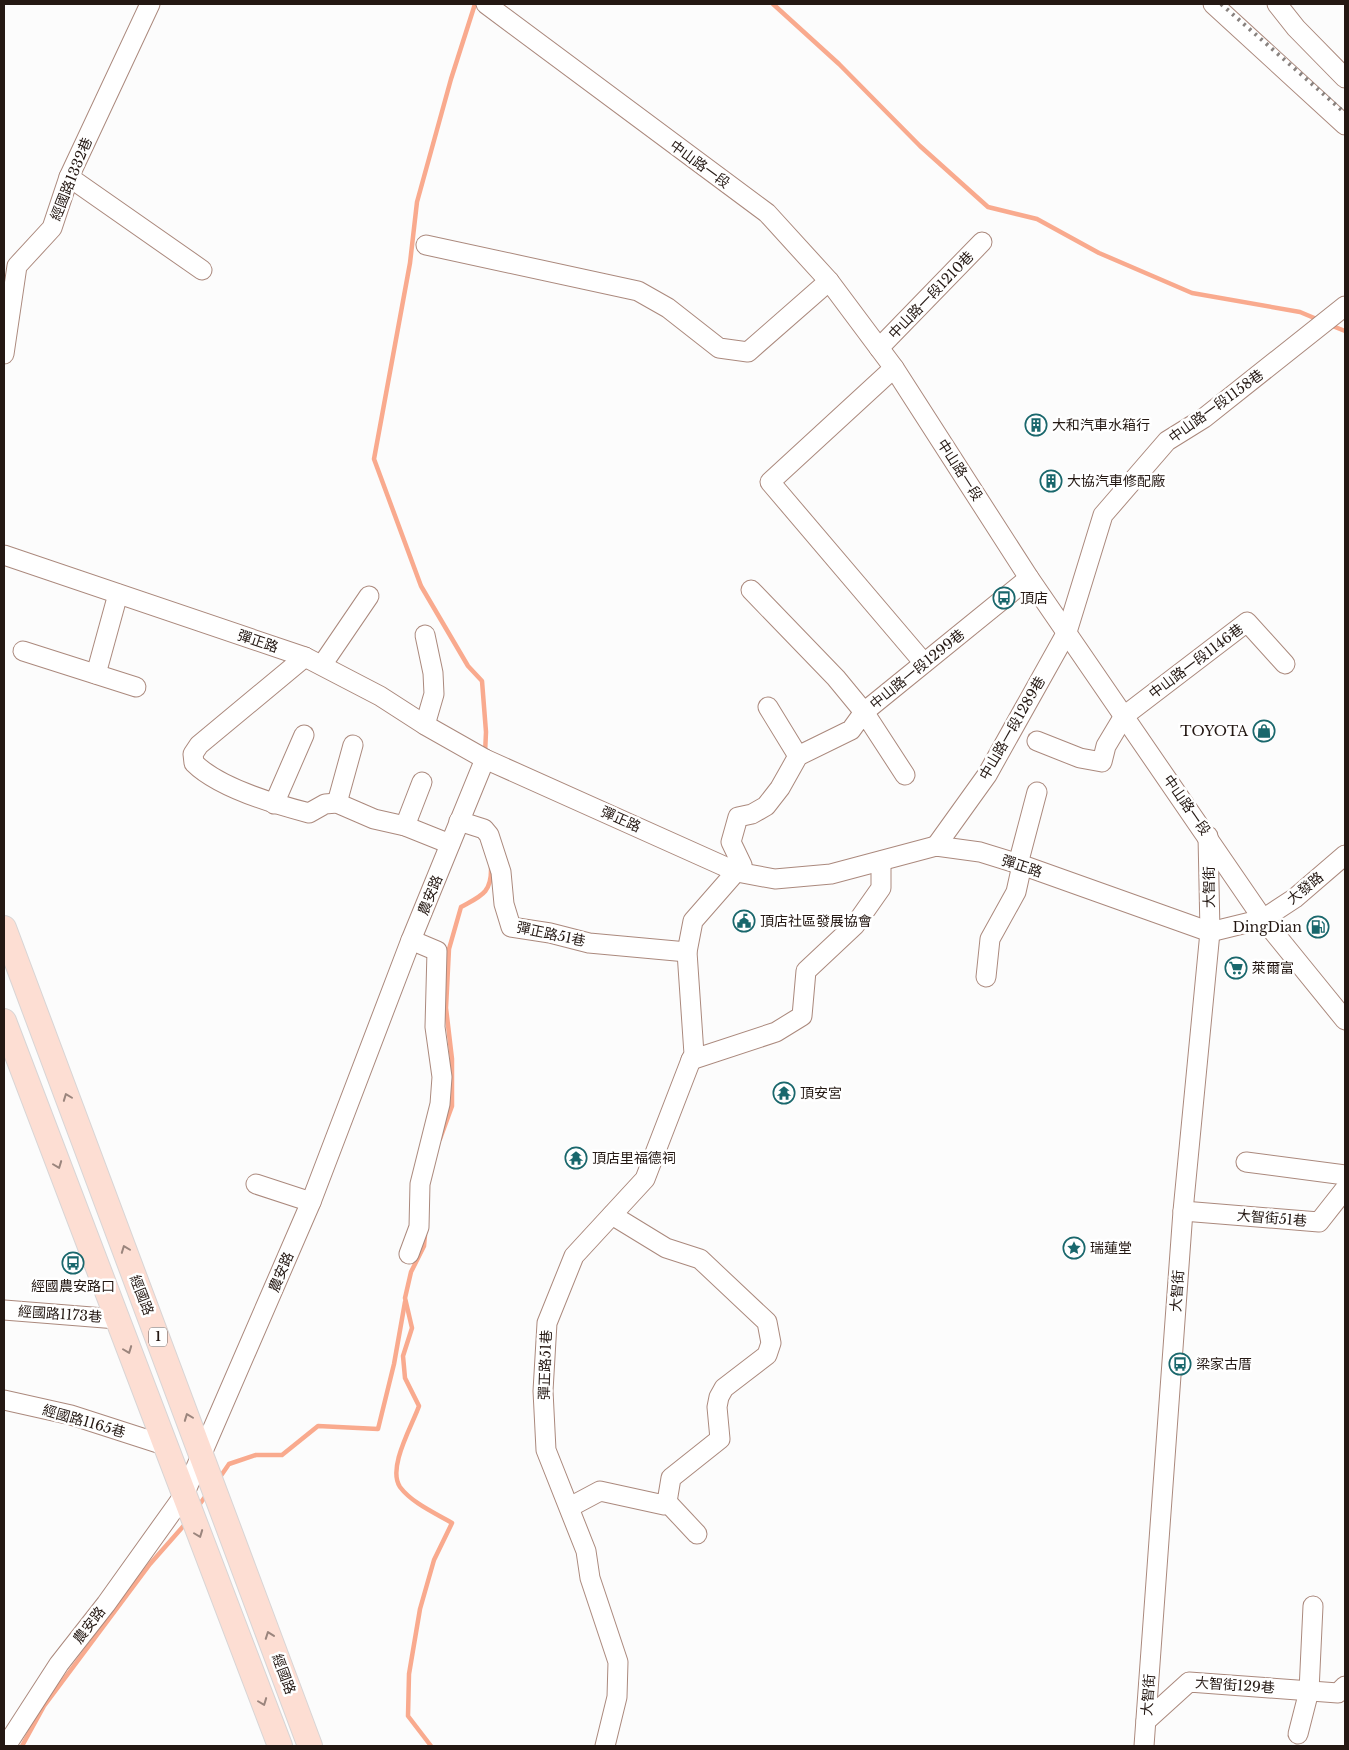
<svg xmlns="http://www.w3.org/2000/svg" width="1349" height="1750" font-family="'Libre Baskerville','Noto Sans TC',serif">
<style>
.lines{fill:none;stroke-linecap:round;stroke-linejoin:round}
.stream{stroke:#f9aa8e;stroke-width:4.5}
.minor-casing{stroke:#ab897d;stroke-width:21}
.major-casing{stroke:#d8d5d5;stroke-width:26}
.minor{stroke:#fff;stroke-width:19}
.major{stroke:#fdded3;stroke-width:24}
.rail{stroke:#88827f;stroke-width:4;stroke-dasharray:2.5 5;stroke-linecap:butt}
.oneway{stroke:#9b857d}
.labels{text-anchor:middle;stroke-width:5;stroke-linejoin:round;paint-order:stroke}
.shield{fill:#fff;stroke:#665d5a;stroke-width:1}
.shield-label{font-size:12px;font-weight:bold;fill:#241813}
.street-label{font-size:14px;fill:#241813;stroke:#fff}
.poi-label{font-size:14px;fill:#241813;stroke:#fff;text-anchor:start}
</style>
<rect width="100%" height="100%" fill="#fcfcfc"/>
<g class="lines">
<!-- stream -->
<g class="stream">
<polyline points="475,4 451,79 417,202 410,263 374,459 421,586 468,666 482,681 486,732 485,754"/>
<polyline points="773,4 839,64 920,146 988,207 1037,219 1099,253 1192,293 1300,312 1319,320"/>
<polyline points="1330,325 1345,331"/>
<path d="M440 1139 452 1106V1059L446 1008 449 949 461 907C481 896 492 893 491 867"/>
<path d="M425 1235 424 1246 411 1272 405 1298 412 1328 403 1356 405 1378 419 1406C412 1426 387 1468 400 1487 412 1503 435 1513 452 1523L434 1560 420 1609 409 1674 408 1716 431 1746"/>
<polyline points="218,1480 229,1464 256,1455 282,1455 318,1426 378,1429 394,1364 405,1302"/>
<polyline points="197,1508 207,1494"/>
<polyline points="22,1746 44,1706 150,1564 187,1522"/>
</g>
<!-- minor casing -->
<g class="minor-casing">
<g id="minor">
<polyline points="486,4 767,213 829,281 894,368 1029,578 1263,919 1345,1020"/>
<polyline points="1213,4 1345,125"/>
<polyline points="1277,4 1296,28 1345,78"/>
<polyline points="69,177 202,270"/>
<polyline points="426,245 638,291 668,308 719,348 748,352 829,281"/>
<polyline points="879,348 982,242"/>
<polyline points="4,354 17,266 52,228 69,177 150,4"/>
<polyline points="894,368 770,482 924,663"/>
<polyline points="4,555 305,657 380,696 425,725 485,759 737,872 775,879 831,874 936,846 980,852 1022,865 1210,932 1263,919 1295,898 1345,855"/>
<polyline points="751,590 836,678 864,712 1029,578"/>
<polyline points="23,651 136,687"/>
<path d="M305 657 199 745 193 754 194 763C219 788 274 804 309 813L325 804 337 803 374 819 405 826 450 844"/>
<polyline points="322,665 369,596"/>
<polyline points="96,674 118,594"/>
<polyline points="768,707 798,756"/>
<polyline points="425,725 434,694 433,673 425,635"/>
<polyline points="1037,741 1080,758 1102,762 1106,746 1124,716 1247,622 1285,664"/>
<polyline points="337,803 353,745"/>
<polyline points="274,804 304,735"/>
<polyline points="459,821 484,829 489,835 501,872 504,904 511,927 550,933 589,943 687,952"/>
<polyline points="405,826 422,782"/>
<polyline points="936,846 987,775 1067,632 1103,515 1167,441 1204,418 1345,306"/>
<polyline points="1018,864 1037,792"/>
<polyline points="986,977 990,939 1016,892 1022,865"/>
<polyline points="691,1060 776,1032 802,1016 806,971 855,925 881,888 881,861"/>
<polyline points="1246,1162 1345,1175"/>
<polyline points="256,1184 311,1202"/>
<polyline points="1183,1211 1319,1222 1345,1189"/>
<polyline points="409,1254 419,1227 420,1184 440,1104 442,1077 435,1027 437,951 411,940"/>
<polyline points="4,1310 117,1319"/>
<polyline points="4,1400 71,1415 164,1445"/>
<polyline points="667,1502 697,1534"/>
<polyline points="570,1507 600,1491 664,1505 667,1502 671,1478 720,1439 717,1407 719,1397 724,1388 767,1355 771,1343 767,1322 700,1259 666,1248 612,1215"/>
<polyline points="1146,1721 1189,1682 1338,1693 1345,1686"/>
<polyline points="1298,1734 1309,1691 1313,1606"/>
<polyline points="6,1746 59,1664 106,1604 184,1495 311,1202 411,940 485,759"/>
<polyline points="605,1746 617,1697 618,1662 590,1578 586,1551 546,1450 543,1391 547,1323 574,1256 645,1179 691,1060 694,1054 687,952 693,921 742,865 731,842 738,817 752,814 766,806 780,788 798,756 851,730 864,712 905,775"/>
<polyline points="1144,1746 1183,1211 1210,932 1208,836"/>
</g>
</g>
<!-- major casing -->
<g class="major-casing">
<g id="major">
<polyline points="4,928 310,1746"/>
<polyline points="4,1021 280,1746"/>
</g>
</g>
<!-- minor -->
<use href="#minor" class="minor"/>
<!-- major -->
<use href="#major" class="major"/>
<!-- rail -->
<polyline class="rail" points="1221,4 1345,113"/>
</g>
<!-- one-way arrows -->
<defs><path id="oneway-chevron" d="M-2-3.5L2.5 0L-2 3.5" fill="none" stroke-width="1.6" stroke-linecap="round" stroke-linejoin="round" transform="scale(1.25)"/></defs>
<g class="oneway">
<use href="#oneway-chevron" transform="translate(67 1097) rotate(-111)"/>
<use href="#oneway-chevron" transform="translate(58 1165) rotate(69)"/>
<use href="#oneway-chevron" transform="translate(125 1249) rotate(-111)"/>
<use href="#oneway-chevron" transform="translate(128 1350) rotate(69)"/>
<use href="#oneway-chevron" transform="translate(188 1417) rotate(-111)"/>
<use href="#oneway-chevron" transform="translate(199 1534) rotate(69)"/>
<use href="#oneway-chevron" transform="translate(269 1635) rotate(-110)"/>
<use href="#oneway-chevron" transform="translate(263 1702) rotate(69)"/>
</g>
<!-- icons -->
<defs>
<g id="building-ring" transform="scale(1.125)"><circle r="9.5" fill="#fff" stroke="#19676c" stroke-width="1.5"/><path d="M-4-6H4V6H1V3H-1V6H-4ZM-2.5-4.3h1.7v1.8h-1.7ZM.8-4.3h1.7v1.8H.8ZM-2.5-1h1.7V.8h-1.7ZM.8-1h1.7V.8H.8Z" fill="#19676c"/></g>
<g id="bus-ring" transform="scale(1.125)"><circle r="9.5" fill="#fff" stroke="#19676c" stroke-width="1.5"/><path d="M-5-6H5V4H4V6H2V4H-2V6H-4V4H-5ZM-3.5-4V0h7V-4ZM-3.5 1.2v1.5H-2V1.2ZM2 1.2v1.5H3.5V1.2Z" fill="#19676c"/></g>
<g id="shop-ring" transform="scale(1.125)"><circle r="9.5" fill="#fff" stroke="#19676c" stroke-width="1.5"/><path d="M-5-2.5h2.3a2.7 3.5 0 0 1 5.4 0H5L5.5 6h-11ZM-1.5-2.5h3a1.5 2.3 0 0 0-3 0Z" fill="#19676c"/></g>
<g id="civic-ring" transform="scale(1.125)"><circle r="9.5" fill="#fff" stroke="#19676c" stroke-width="1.5"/><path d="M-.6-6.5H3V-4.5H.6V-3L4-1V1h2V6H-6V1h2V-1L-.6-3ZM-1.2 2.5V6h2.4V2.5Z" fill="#19676c"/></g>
<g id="fuel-ring" transform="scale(1.125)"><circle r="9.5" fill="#fff" stroke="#19676c" stroke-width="1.5"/><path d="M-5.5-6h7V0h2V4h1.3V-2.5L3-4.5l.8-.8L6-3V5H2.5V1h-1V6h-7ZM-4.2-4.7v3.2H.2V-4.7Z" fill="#19676c"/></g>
<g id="supermarket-ring" transform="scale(1.125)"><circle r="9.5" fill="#fff" stroke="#19676c" stroke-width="1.5"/><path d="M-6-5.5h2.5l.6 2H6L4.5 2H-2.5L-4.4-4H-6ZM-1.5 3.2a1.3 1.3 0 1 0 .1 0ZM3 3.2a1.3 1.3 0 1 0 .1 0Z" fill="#19676c"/></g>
<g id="temple-ring" transform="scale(1.125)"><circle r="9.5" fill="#fff" stroke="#19676c" stroke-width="1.5"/><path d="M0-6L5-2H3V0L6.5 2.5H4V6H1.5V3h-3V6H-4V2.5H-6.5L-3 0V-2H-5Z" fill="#19676c"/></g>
<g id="sight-ring" transform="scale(1.125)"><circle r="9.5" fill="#fff" stroke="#19676c" stroke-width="1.5"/><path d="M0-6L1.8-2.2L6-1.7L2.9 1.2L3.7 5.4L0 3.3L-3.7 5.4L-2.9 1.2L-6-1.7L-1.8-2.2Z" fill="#19676c"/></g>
</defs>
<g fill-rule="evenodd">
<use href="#building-ring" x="1036" y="425"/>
<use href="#building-ring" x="1051" y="481"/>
<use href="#bus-ring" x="1004" y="598"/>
<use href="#shop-ring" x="1264" y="731"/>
<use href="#civic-ring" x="744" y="921"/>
<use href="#fuel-ring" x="1318" y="927"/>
<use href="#supermarket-ring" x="1236" y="968"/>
<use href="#temple-ring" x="784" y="1093"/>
<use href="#temple-ring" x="576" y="1158"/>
<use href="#sight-ring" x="1074" y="1248"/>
<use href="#bus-ring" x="73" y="1263"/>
<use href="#bus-ring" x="1180" y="1364"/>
</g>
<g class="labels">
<!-- shield labels -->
<rect class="shield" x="149" y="1327.5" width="18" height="19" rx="4"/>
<g class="shield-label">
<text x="158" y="1341">1</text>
</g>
<!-- street labels -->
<g class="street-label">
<text transform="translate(700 164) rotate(36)" y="5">中山路一段</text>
<text transform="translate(71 179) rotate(-68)" y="5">經國路1332巷</text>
<text transform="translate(931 295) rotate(-46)" y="5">中山路一段1210巷</text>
<text transform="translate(1216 406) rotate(-36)" y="5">中山路一段1158巷</text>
<text transform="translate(960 470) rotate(57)" y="5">中山路一段</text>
<text transform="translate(258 641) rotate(19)" y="5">彈正路</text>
<text transform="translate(1196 661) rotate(-37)" y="5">中山路一段1146巷</text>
<text transform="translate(917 669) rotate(-39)" y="5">中山路一段1299巷</text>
<text transform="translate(1012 728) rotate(-60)" y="5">中山路一段1289巷</text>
<text transform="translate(1187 805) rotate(55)" y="5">中山路一段</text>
<text transform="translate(621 819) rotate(24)" y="5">彈正路</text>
<text transform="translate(1022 866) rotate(18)" y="5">彈正路</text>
<text transform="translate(1209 887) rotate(-91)" y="5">大智街</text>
<text transform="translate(1305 888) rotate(-39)" y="5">大發路</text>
<text transform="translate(430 895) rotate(-68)" y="5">農安路</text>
<text transform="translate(551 934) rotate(12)" y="5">彈正路51巷</text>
<text transform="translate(1272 1218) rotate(5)" y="5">大智街51巷</text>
<text transform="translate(281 1272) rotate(-67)" y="5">農安路</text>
<text transform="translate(1177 1291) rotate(-86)" y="5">大智街</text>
<text transform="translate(142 1295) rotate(69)" y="5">經國路</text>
<text transform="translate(60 1314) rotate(4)" y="5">經國路1173巷</text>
<text transform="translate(545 1365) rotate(-88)" y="5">彈正路51巷</text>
<text transform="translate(84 1421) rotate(16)" y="5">經國路1165巷</text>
<text transform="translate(89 1625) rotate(-52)" y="5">農安路</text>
<text transform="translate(284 1674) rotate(70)" y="5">經國路</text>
<text transform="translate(1235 1685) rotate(4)" y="5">大智街129巷</text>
<text transform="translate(1148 1695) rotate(-86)" y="5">大智街</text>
</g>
<!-- poi labels -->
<g class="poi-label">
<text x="1052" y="430">大和汽車水箱行</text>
<text x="1067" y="486">大協汽車修配廠</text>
<text x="1020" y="603">頂店</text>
<text x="1248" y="736" text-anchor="end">TOYOTA</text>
<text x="760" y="926">頂店社區發展協會</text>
<text x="1302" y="932" text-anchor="end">DingDian</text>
<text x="1252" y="973">萊爾富</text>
<text x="800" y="1098">頂安宮</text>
<text x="592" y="1163">頂店里福德祠</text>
<text x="1090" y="1253">瑞蓮堂</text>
<text x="73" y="1291" text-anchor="middle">經國農安路口</text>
<text x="1196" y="1369">梁家古厝</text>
</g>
</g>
<!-- border -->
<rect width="1349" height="1750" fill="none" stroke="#241813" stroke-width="10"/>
</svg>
